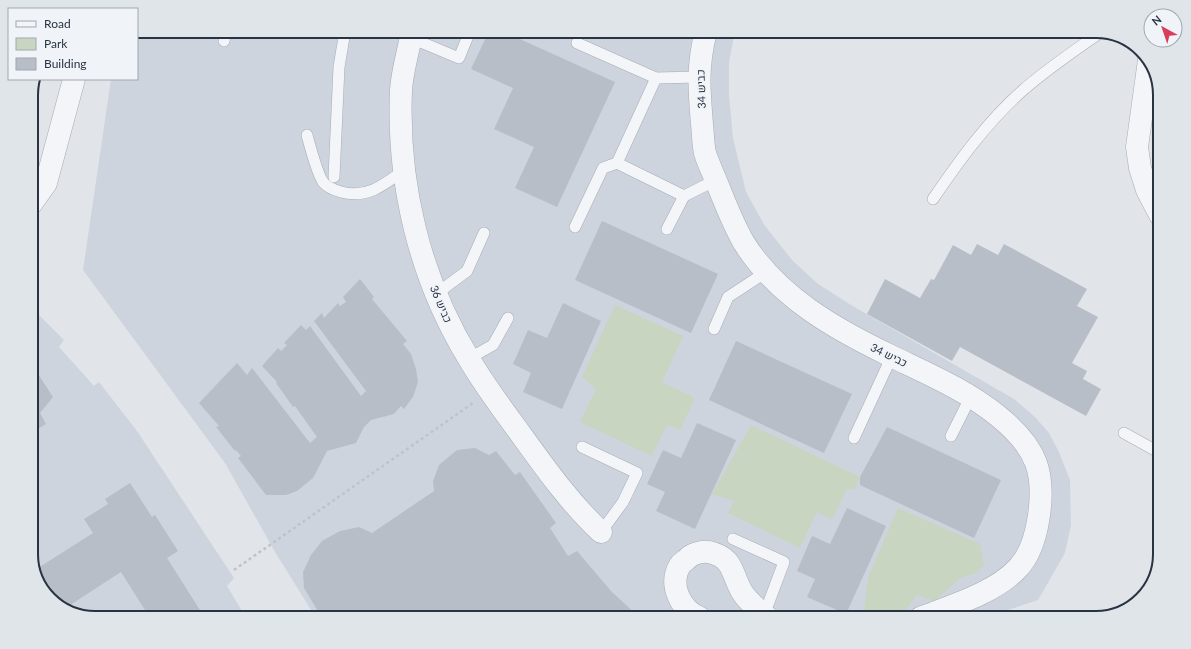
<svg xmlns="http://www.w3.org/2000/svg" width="1191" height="649" font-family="Lato,Heebo,sans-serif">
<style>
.built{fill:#ced4dd}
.green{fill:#c7d5c1}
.building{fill:#b7bec8}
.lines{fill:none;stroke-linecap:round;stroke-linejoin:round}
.lane-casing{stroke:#a6acb5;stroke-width:12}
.street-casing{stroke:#a6acb5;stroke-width:23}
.path{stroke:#bfc3c9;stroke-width:2.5;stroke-dasharray:3 3;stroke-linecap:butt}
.lane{stroke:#f4f5f8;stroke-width:11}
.street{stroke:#f4f5f8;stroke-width:22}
.labels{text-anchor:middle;stroke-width:3.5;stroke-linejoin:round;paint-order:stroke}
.street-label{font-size:11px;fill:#283343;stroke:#f0f4f8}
.rim{fill:none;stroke:#283343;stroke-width:2}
</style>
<rect width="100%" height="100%" fill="#e1e5ea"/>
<!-- built -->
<g class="built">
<polygon points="137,31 735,31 729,62 729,95 733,138 746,192 765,226 793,261 818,284 851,305 1014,399 1035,417 1049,433 1059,452 1070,480 1071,525 1065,553 1038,600 984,618 316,618 275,552 225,463 83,270 111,79 137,79"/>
<polygon points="31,307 64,340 59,347 94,386 99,382 137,431 234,578 227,586 246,618 95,618 67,611 42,589 31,558"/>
</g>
<!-- green -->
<g class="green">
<polygon points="615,305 683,336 662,382 695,398 680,430 667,425 652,456 580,422 596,389 582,377"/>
<polygon points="751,425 860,477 854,490 847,489 832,520 817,512 800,548 728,513 734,501 712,494"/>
<polygon points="898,508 980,544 984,565 976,573 962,577 934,601 917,595 902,614 886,618 863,618 868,578"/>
</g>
<!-- building -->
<g class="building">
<polygon points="489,31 502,31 615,82 557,207 515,188 534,147 494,129 513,88 471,69"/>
<polygon points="602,221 718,274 691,333 575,280"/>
<polygon points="977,244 998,255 1004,244 1087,289 1077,306 1098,317 1072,363 1087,371 1083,379 1101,389 1086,416 960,347 952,361 867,314 885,279 920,298 931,279 934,280 953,245 971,255"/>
<polygon points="360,279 374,297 372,299 407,341 403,344 411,354 416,369 418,382 413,397 404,409 401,406 394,414 371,420 364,427 356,443 327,451 313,478 297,491 286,495 266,495 238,458 241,456 236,450 235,451 216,427 219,426 199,403 237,363 247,375 252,368 310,443 317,437 295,406 293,407 276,383 277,382 262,366 278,348 281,351 287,345 284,343 301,325 306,330 310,326 361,396 366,391 314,321 322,313 324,318 338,303 340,306 346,302 343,297"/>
<polygon points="563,303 601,321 562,409 523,392 531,373 513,364 528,330 547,338"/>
<polygon points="736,341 852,394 824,453 709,400"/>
<polygon points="31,363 53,397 40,413 46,424 31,433"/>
<polygon points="697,423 736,440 695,529 656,511 665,492 647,484 663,450 681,458"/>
<polygon points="887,427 1001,480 974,538 860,485 860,477"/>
<polygon points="475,448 489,455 496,451 515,475 520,472 556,523 550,528 568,556 577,551 611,591 640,618 322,618 304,588 303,572 311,555 322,541 340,531 359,527 372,533 434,491 433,481 439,465 457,450"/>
<polygon points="130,483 152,517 155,515 178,551 167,558 205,618 216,611 220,618 150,618 121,572 64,609 42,589 35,570 93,533 84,519 108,504 105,499"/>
<polygon points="847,508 886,526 846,614 807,597 815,579 797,571 812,536 830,544"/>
</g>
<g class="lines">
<!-- lane casing -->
<g class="lane-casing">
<g id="lane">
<polyline points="411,38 459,58 470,31"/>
<polyline points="224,41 226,31"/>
<polyline points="577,43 656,78 698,77"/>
<path d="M307 135C310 146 317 173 323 182 327 187 334 190 341 192 367 199 384 185 404 170"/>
<polyline points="617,163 684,196 716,180"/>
<polyline points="334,177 339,67 345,31"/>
<path d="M933 199C959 161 987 122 1022 91 1047 69 1074 51 1101 32"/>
<polyline points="575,227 603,168 617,163 656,78"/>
<polyline points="667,229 684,196"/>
<polyline points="436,294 467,271 484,233"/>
<polyline points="714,329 728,297 766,272"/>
<polyline points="468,359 493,345 508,318"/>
<polyline points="1124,433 1160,453"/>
<polyline points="951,436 970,398"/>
<polyline points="854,438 892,356"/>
<polyline points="582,447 637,473 623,502 601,532"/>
<polyline points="733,539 784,562 764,615"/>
</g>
</g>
<!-- street casing -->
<g class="street-casing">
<g id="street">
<path d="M412 31C409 50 402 71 401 90 397 184 420 279 469 359 483 383 500 406 517 429 543 465 568 501 601 532"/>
<path d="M706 31C697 66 699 89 702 124 703 133 703 144 705 153 708 163 713 173 717 183 725 203 733 224 744 243 778 297 835 329 891 356 928 374 966 390 998 416 1013 428 1029 444 1036 463 1046 491 1039 546 1018 568 995 593 951 606 920 618"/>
<polyline points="1149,60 1137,147 1140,168 1147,190 1160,215"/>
<polyline points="31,204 46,183 74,79"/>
<path d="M700 618C681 610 668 585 680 565 682 562 687 560 689 557 694 553 703 551 709 552 735 558 731 574 742 592 748 602 759 610 768 618"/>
</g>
</g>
<!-- path -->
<polyline class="path" points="234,570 473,403"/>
<!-- lane -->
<use href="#lane" class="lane"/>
<!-- street -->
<use href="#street" class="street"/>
</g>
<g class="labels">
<!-- street labels -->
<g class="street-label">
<text transform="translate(701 89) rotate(-92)" y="4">כביש 34</text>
<text transform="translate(441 304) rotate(67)" y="4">כביש 36</text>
<text transform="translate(889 355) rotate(26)" y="4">כביש 34</text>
</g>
</g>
<!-- crop -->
<path d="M0 0H1191V649H0ZM95 38H1096A57 57 0 0 1 1153 95V554A57 57 0 0 1 1096 611H95A57 57 0 0 1 38 554V95A57 57 0 0 1 95 38Z" fill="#e0e5ea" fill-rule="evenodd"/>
<path class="rim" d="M95 38H1096A57 57 0 0 1 1153 95V554A57 57 0 0 1 1096 611H95A57 57 0 0 1 38 554V95A57 57 0 0 1 95 38Z"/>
<!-- legend -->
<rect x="8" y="8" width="130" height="72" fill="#f0f4f8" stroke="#a0a7b0"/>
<rect x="16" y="21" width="20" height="6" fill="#f4f5f8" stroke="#a0a7b0"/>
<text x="44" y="28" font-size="12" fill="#283343">Road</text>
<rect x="16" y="38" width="20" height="12" fill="#c7d5c1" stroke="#a0a7b0"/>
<text x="44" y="48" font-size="12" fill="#283343">Park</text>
<rect x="16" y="58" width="20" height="12" fill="#b7bec8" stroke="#a0a7b0"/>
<text x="44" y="68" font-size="12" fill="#283343">Building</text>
<!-- north arrow -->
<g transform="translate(1163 28) rotate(320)"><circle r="19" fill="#f0f4f8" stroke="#a0a7b0"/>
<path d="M0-3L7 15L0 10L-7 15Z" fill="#d83d59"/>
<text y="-6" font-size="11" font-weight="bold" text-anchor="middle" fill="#283343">N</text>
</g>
</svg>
